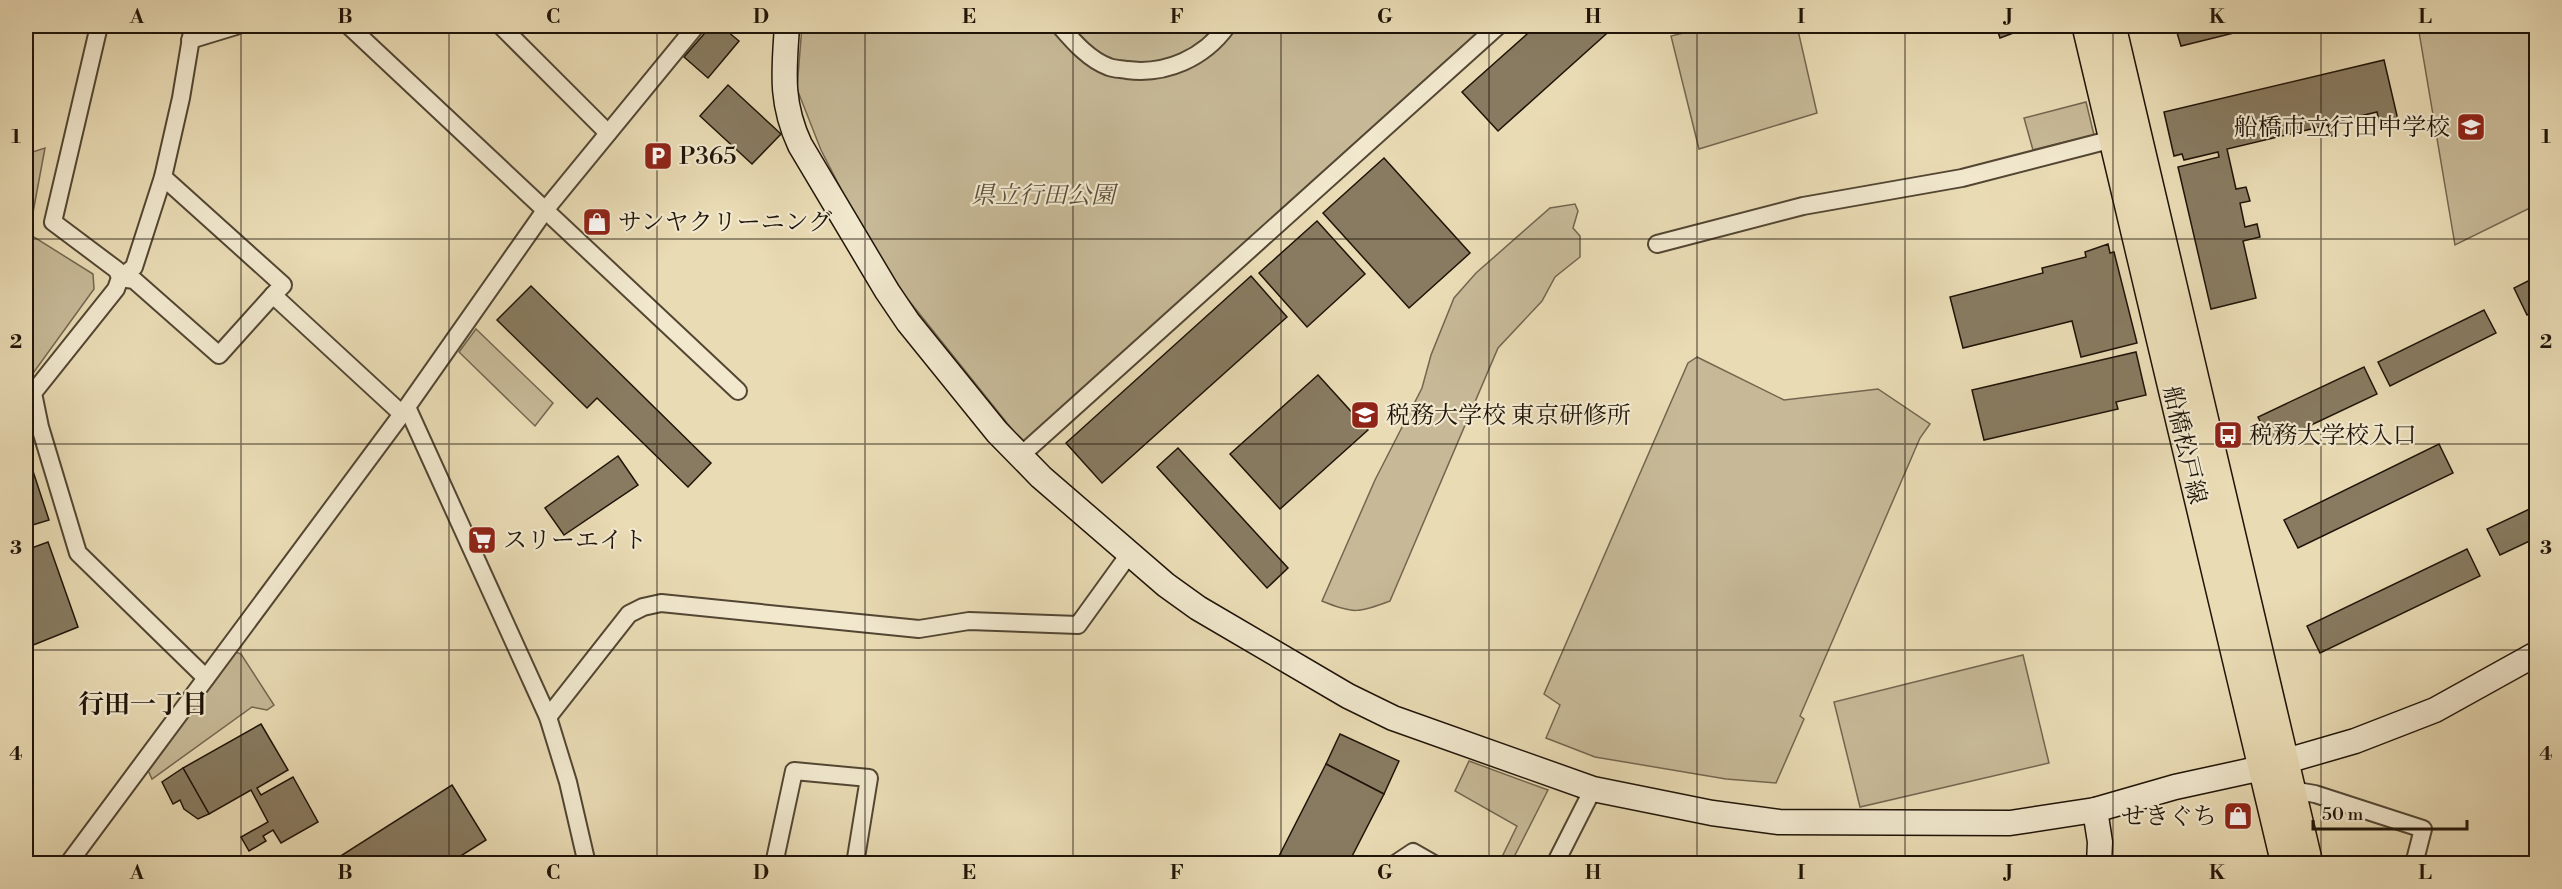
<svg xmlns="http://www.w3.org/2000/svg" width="2562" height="889" font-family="'Libre Bodoni','Noto Serif JP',serif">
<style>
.green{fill:#c7b997;stroke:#736650;stroke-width:1.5}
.building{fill:#887b61;stroke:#1f1408;stroke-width:1.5}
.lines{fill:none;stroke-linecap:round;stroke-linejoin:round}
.street-casing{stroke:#524633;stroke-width:20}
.secondary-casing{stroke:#1f1408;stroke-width:27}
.primary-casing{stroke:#1f1408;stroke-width:30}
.street{stroke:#f1e8ce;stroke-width:16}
.secondary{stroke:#f1e8ce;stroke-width:24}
.primary{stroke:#e9dbb4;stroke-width:27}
.grid{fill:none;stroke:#1f1408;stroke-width:1.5;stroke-opacity:0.55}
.labels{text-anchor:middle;stroke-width:4.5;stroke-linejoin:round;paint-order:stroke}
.poi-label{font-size:24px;fill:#1f1408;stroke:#f1e8ce;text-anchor:start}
.park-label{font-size:24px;font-style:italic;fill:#5a4e3a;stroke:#f1e8ce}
.street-label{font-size:24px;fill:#1f1408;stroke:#f1e8ce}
.neighbourhood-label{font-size:26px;font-weight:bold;fill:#1f1408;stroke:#f1e8ce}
.neatline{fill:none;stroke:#1f1408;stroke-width:2}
.grid-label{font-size:20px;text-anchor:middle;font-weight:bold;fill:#1f1408}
</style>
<rect width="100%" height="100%" fill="#e9dbb4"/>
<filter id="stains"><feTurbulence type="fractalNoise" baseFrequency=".00333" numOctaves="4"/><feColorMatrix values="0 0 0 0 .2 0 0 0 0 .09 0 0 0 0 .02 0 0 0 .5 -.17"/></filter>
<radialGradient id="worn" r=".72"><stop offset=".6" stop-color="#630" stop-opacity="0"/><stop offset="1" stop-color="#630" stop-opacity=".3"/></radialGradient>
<!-- green -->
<g class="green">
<polygon points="802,26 1485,26 1023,443 906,297 861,228 821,150 797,89"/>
<polygon points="1712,26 1797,26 1817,113 1699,149 1671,36"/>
<polygon points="2418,26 2536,26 2536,205 2455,245"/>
<polygon points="2086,102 2094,135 2033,150 2024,118"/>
<polygon points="45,148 29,234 93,274 94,289 26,383 26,154"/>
<path d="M1575 204 1578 211 1573 228 1580 236V257L1555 277 1542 301 1498 348 1390 601C1359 613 1353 614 1322 601L1375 480 1422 388 1431 355 1454 298 1476 273 1550 208Z"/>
<polygon points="476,329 553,403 535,426 459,352"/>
<polygon points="1697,357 1784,400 1878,389 1930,424 1920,438 1800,716 1804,719 1776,783 1726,779 1595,757 1546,738 1560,705 1544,694 1688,363"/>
<polygon points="230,650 241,654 274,705 267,710 252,707 152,779 147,768"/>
<polygon points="2023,655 2049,763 1860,807 1834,702"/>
<polygon points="1469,761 1548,790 1511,863 1499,863 1517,826 1455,791"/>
</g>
<!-- building -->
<g class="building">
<polygon points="711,26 721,26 739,41 708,78 684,57"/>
<polygon points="1536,26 1615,26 1498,131 1462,92"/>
<polygon points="1996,26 2032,26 2000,38"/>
<polygon points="2175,26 2245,26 2246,30 2181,46"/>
<polygon points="2384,60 2398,120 2380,125 2377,112 2335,122 2338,135 2330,136 2328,125 2227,149 2236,189 2246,187 2250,201 2240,203 2245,227 2257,224 2260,237 2243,241 2256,298 2211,309 2178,167 2219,157 2218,152 2184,160 2182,154 2174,156 2164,112"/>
<polygon points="728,85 781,134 752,164 700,116"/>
<polygon points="1384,158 1470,253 1409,308 1323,213"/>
<polygon points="1317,221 1365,274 1307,327 1259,273"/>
<polygon points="2108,244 2110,253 2114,252 2137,343 2081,357 2072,321 1963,348 1950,297 2043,273 2042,268 2086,257 2085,252"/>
<polygon points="1251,276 1287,317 1102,483 1066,443"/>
<polygon points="2536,277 2536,310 2527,315 2514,288"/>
<polygon points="531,286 711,463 688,487 597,398 587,408 497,320"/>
<polygon points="2484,310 2496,333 2390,386 2378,362"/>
<polygon points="2136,352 2146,395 2116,402 2118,409 1984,440 1972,390"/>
<polygon points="2364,367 2377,394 2271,444 2258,417"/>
<polygon points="1318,375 1368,430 1280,509 1230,454"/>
<polygon points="2439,444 2453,473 2298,548 2284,520"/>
<polygon points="1178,448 1288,568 1267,588 1157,467"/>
<polygon points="618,456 638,485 564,535 545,508"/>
<polygon points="29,459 49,520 26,527 26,460"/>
<polygon points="2536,506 2536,538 2500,555 2487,529"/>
<polygon points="48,542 78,627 26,648 26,550"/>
<polygon points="2467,549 2480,576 2320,653 2307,626"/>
<polygon points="261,724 288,770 257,788 261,795 293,777 318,822 281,843 273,830 263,836 266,841 249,851 241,837 268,822 251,790 209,814 183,768"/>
<polygon points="1340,734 1399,761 1384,794 1326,764"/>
<polygon points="1326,764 1384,794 1348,864 1275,864"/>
<polygon points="183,768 209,814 198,819 184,809 180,800 173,804 162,782"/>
<polygon points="452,785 486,840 448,864 328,864"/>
</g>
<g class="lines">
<!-- street casing -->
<g class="street-casing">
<g id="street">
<polyline points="99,26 53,222 117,270 120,278 116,289 33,393 40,427 78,553 206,678"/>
<polyline points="349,26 738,391"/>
<polyline points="501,26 608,133"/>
<path d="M1060 26C1073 41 1089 60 1109 67 1114 69 1122 69 1127 70 1166 75 1204 58 1227 26"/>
<polyline points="190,40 236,26"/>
<polyline points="163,177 283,285 273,295"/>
<polyline points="1657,244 1803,206 1962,178 2113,139"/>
<polyline points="120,278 134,280 219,355 273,295 402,414"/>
<polyline points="120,278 134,267 163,177 181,98 193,26"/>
<polyline points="407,407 548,717 568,782 587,864"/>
<polyline points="1019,457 1498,26"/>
<polyline points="548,717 629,614 643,607 661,603 919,629 969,621 1078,625 1130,553"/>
<polyline points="2291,790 2315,794 2423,829 2414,864"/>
<polyline points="68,864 402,414 546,209 696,26"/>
<polyline points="774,864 794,771 869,778 855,864"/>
<polyline points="1395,864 1413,852 1434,864"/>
<polyline points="1555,864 1593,789"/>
</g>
</g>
<!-- secondary casing -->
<g class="secondary-casing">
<g id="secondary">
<path d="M787 26C784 71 780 102 800 145L887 291 908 322 997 432 1041 477 1166 585 1198 608 1348 696 1393 718 1593 789 1712 813 1779 822 2010 823 2095 810 2175 787 2262 768 2355 741 2435 710 2536 654"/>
<polyline points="2095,810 2100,842 2099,864"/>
</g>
</g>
<!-- primary casing -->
<g class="primary-casing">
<g id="primary">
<polyline points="2086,26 2285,864"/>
<polyline points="2112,26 2309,864"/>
</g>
</g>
<!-- street -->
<use href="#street" class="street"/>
<!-- secondary -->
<use href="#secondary" class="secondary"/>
<!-- primary -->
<use href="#primary" class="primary"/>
</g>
<!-- grid -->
<path class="grid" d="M241 26V864M449 26V864M657 26V864M865 26V864M1073 26V864M1281 26V864M1489 26V864M1697 26V864M1905 26V864M2113 26V864M2321 26V864M26 239H2536M26 444H2536M26 650H2536"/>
<!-- icons -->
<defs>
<g id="school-square" transform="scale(1.5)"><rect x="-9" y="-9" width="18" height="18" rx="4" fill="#8f2418" stroke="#f1e8ce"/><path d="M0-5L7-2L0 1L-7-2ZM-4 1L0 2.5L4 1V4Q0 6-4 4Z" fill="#fff"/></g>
<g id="parking-square" transform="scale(1.5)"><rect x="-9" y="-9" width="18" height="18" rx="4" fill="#8f2418" stroke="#f1e8ce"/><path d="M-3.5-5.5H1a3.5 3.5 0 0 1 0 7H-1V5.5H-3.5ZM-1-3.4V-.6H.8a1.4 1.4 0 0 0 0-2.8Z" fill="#fff"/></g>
<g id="shop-square" transform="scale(1.5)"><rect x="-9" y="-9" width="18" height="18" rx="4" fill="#8f2418" stroke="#f1e8ce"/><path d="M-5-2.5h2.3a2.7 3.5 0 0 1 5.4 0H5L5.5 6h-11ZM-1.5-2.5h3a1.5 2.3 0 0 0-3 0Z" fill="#fff"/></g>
<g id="university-square" transform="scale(1.5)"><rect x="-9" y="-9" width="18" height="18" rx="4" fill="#8f2418" stroke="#f1e8ce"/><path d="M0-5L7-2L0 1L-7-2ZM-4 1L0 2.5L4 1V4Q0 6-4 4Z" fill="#fff"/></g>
<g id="bus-square" transform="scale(1.5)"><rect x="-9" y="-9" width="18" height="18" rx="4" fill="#8f2418" stroke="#f1e8ce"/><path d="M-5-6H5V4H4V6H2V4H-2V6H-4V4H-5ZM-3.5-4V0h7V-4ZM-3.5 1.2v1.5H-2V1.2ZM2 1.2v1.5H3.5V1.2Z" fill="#fff"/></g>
<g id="supermarket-square" transform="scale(1.5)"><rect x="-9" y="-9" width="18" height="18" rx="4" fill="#8f2418" stroke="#f1e8ce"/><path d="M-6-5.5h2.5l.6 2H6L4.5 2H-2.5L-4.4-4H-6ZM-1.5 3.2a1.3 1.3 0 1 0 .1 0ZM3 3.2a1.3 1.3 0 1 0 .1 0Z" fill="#fff"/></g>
</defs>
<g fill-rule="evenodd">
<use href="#school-square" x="2471" y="127"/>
<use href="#parking-square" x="658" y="156"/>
<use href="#shop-square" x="597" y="222"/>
<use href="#university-square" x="1365" y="415"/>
<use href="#bus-square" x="2228" y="435"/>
<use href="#supermarket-square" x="482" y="540"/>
<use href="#shop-square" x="2238" y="816"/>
</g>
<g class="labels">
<!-- poi labels -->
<g class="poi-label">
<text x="2450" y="135" text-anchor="end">船橋市立行田中学校</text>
<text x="679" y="164">P365</text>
<text x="618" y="230">サンヤクリーニング</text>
<text x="1386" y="423">税務大学校 東京研修所</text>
<text x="2249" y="443">税務大学校入口</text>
<text x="503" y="548">スリーエイト</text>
<text x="2217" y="824" text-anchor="end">せきぐち</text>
</g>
<!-- park labels -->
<g class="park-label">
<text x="1043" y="203">県立行田公園</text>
</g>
<!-- street labels -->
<g class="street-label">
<text transform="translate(2185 445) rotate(77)" y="8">船橋松戸線</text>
</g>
<!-- neighbourhood labels -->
<g class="neighbourhood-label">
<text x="143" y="713">行田一丁目</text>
</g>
</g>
<!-- margin -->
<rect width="2562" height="889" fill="none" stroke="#e9dbb4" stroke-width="66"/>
<!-- scale -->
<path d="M2313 820v9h154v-9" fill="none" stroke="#1f1408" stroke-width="3"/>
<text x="2322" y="820" font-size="18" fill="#1f1408" stroke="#f1e8ce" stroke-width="4.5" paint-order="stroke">50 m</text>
<rect x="33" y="33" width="2496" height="823" class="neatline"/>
<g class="grid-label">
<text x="137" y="23">A</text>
<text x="345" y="23">B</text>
<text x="553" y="23">C</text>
<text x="761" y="23">D</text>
<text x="969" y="23">E</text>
<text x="1177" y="23">F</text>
<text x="1385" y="23">G</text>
<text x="1593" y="23">H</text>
<text x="1801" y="23">I</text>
<text x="2009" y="23">J</text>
<text x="2217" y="23">K</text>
<text x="2425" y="23">L</text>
<text x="16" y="143">1</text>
<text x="2546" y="143">1</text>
<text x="16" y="348">2</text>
<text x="2546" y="348">2</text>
<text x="16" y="554">3</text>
<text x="2546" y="554">3</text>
<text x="16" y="760">4</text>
<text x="2546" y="760">4</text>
<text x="137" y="879">A</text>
<text x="345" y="879">B</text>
<text x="553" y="879">C</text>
<text x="761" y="879">D</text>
<text x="969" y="879">E</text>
<text x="1177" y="879">F</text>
<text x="1385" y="879">G</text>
<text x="1593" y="879">H</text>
<text x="1801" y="879">I</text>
<text x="2009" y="879">J</text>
<text x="2217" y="879">K</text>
<text x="2425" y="879">L</text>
</g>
<rect width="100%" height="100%" filter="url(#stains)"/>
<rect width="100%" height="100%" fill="url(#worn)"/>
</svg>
